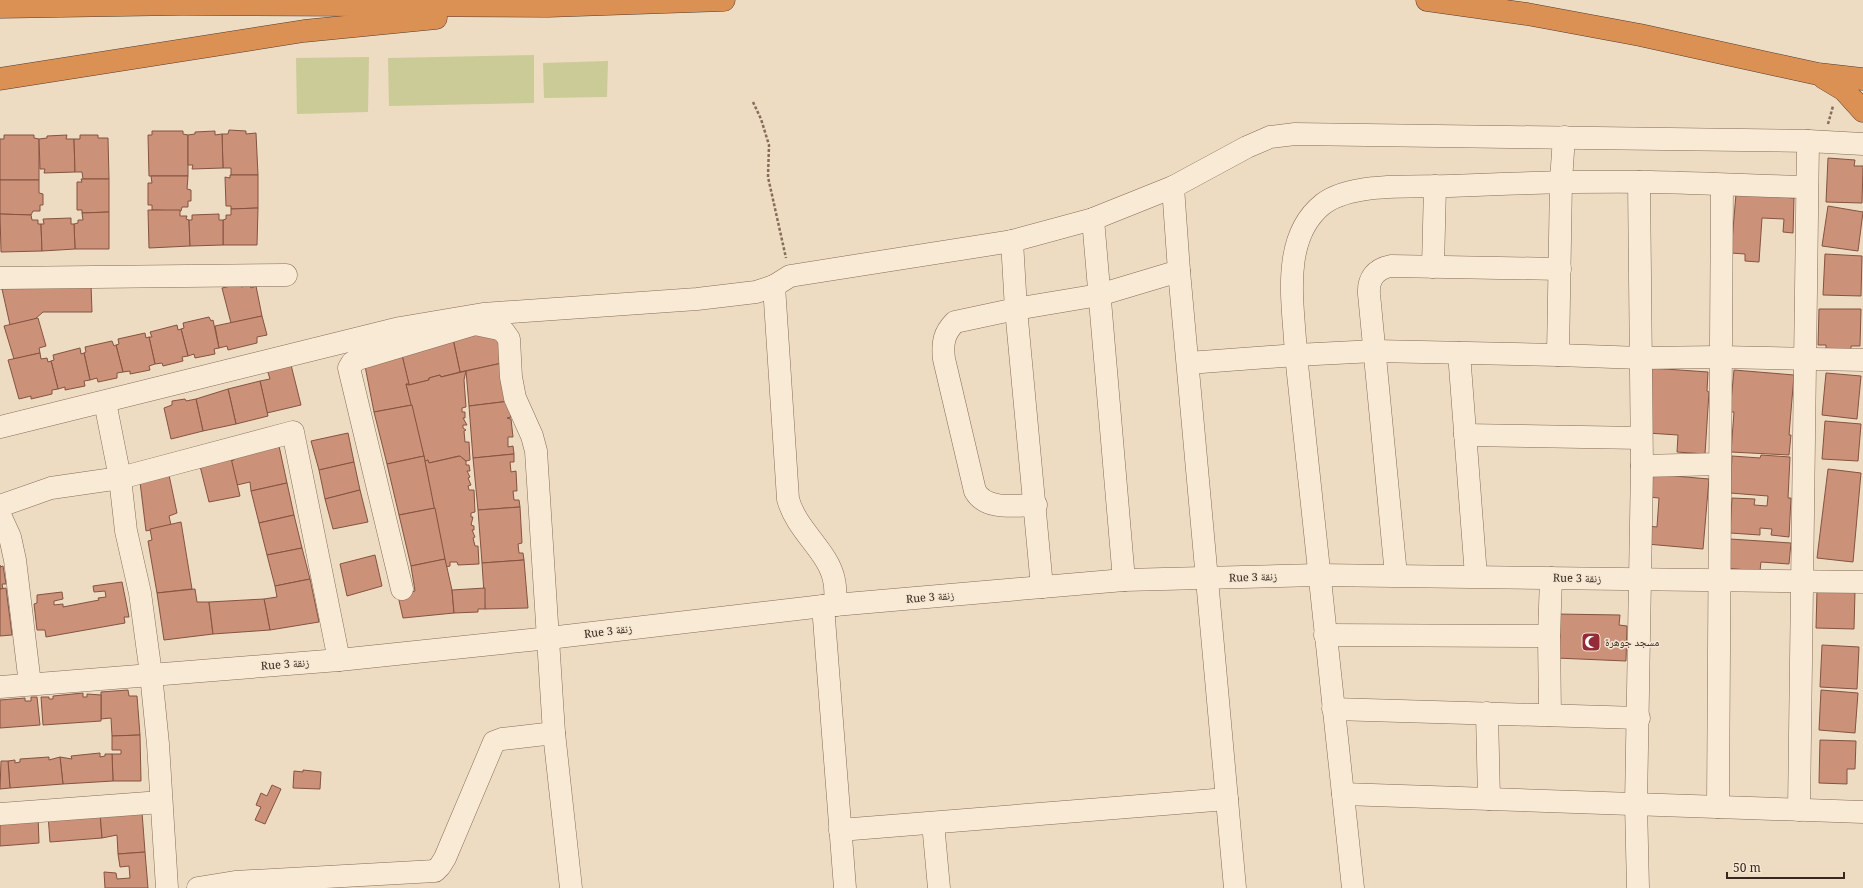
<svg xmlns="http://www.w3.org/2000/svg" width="1863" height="888" font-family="'Noto Serif','Noto Naskh Arabic',serif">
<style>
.green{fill:#cbcb97}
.building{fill:#cb9179;stroke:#855340}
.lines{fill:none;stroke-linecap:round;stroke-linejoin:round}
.minor-casing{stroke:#876c5a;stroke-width:23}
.highway-casing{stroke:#543b2e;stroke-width:23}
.path{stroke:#876c5a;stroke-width:2.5;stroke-dasharray:3 2;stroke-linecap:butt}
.minor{stroke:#f8ead5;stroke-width:22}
.highway{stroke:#db9054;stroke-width:22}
.labels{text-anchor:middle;stroke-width:3;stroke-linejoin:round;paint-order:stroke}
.street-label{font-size:11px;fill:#37271e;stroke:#f5e6d2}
.poi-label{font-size:11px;fill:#37271e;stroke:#f5e6d2;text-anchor:start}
</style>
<rect width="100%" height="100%" fill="#eddbc2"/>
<!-- green -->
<g class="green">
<polygon points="534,55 534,103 389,106 388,58"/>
<polygon points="369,57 368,112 297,114 296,58"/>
<polygon points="608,61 607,97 544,98 543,63"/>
</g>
<!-- building -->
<g class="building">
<polygon points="229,130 246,131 246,134 256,133 258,175 231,175 231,168 223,168 222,134 228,134"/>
<polygon points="152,131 183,131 183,134 188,135 188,176 149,176 148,135 152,135"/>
<polygon points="215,131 215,135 222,134 223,168 192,169 193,165 188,165 188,135 195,134 195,132"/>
<polygon points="4,135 34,135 34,138 39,139 39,180 0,180 0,139 4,139"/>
<polygon points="67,135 66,139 74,139 75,172 44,173 45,169 40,169 39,139 47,138 47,136"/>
<polygon points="80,135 98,135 98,138 108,138 109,179 83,179 82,172 75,172 74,139 80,139"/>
<polygon points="1828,158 1855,160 1854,166 1863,166 1862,203 1826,202"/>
<polygon points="230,175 258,175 258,208 231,209 231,206 226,206 225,177 230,178"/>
<polygon points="151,176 188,176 187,189 191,190 191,201 188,201 188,207 182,207 181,211 152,210 152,205 148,205 148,183 152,183"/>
<polygon points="81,179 109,179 109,212 82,213 82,210 77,210 77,182 82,182"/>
<polygon points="0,180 39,180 39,193 43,194 43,205 40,205 40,211 33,211 31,215 0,214"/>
<polygon points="1736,194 1794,198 1793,233 1783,232 1784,219 1762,218 1759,262 1745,261 1745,254 1731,253"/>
<polygon points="1828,206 1863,212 1858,251 1822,246"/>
<polygon points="258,208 257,245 223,245 223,220 226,219 226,215 231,215 231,209"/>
<polygon points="148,210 180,210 180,216 187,216 186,219 189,220 190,246 149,248"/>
<polygon points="109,212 109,249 75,249 74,224 78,223 78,220 83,220 82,213"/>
<polygon points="0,214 31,215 32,220 38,220 38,224 41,224 42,251 1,252"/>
<polygon points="219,214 219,220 223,220 223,245 190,246 189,220 192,220 192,215"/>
<polygon points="71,218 71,224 74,224 75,249 42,251 41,224 44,224 43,219"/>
<polygon points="1825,254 1862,256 1861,296 1823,295"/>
<polygon points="240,284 241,287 250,285 251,288 256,286 262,316 231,323 222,288"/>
<polygon points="91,285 92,312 43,312 35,319 10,325 2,289 11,286"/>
<polygon points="1819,309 1861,309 1860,346 1851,346 1851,352 1826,352 1826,345 1818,345"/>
<polygon points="262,316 267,335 257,337 257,343 228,350 227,346 219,348 215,326"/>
<polygon points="209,317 211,321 213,320 219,348 214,349 215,354 195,358 194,354 188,356 181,329 184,328 183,323"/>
<polygon points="38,318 46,346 39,348 40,353 14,359 4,326"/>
<polygon points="177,325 178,330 181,329 188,356 182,357 183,361 163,366 162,363 155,364 149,337 152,337 150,332"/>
<polygon points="481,331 498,331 507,362 460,372 453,339"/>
<polygon points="145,333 146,338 149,337 155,364 149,366 150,370 130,374 130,371 123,372 116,345 119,344 118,339"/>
<polygon points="453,339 460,372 441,377 440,375 429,378 429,380 409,385 401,351"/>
<polygon points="112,341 114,346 116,345 123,372 117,373 117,378 98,382 97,378 90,380 84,353 86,352 85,347"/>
<polygon points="80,348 81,354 84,353 90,380 84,381 85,386 65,390 65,387 58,389 51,361 54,360 53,355"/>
<polygon points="401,351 409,384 406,384 412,405 374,412 364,361"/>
<polygon points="40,353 41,359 47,358 48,362 51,361 58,389 52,390 52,394 31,399 31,396 19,399 8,360"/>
<polygon points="290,361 301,405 267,413 260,381 270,379 266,366"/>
<polygon points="502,363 510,401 469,406 466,371"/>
<polygon points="1651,368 1708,372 1707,391 1709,392 1705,454 1677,452 1678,435 1647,433"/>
<polygon points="1734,370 1794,375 1789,435 1791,435 1789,455 1731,452 1734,412 1730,412"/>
<polygon points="466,371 464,380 466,407 462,408 462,412 465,412 465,418 463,418 467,425 463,425 463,428 466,430 464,431 465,442 469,442 470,460 466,461 459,456 429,463 428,460 425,461 406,384 409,385 429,380 429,378 440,375 441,377"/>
<polygon points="1826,373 1861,376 1857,419 1822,415"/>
<polygon points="260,381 268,416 236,424 228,389"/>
<polygon points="228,389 236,424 203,431 196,399"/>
<polygon points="185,399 186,401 196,399 203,431 171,439 164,408 172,405 172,401"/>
<polygon points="510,401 511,417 507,418 511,419 513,437 508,437 508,447 513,446 514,454 473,458 469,406"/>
<polygon points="412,405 424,456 387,464 374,412"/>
<polygon points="1825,421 1861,424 1858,461 1822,459"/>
<polygon points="348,433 354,462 319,470 311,441"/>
<polygon points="279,446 287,483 251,491 250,482 237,485 231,461 234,460 234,456"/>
<polygon points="514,454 514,462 510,462 511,472 516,471 517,491 513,491 514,500 519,500 520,507 478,510 473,458"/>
<polygon points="1761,455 1790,457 1788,498 1791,498 1789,537 1771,535 1772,529 1760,528 1760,535 1730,533 1732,498 1755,499 1754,505 1767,506 1768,496 1730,493 1732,456 1760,458"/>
<polygon points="424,456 435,508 399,515 387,464"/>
<polygon points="460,456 466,461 466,465 469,465 470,471 467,471 470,477 468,478 471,485 468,486 469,490 474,490 475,512 471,513 471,517 473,517 471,525 474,526 474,530 472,530 475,537 473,538 475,546 478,546 479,564 458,565 457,562 450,562 450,566 446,567 425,461 428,460 429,463"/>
<polygon points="231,458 240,496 209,502 200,466"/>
<polygon points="354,462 360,490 325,499 319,470"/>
<polygon points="1828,469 1861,473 1853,562 1817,558"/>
<polygon points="1651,474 1709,479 1703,549 1647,544 1648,526 1657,527 1659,498 1649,497"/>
<polygon points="169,475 177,513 169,516 171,525 146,531 140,482"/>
<polygon points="287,483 294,515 259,523 251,491"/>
<polygon points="360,490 368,522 333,529 325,499"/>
<polygon points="520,507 522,543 518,544 519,553 523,553 524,560 482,563 478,510"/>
<polygon points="435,508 445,559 411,566 399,515"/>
<polygon points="294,515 302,548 267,555 259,523"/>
<polygon points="181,522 192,589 157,593 148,541 152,540 150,529"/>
<polygon points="1730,539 1791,543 1789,564 1761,562 1760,571 1724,568"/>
<polygon points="302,548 310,579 275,586 267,555"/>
<polygon points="375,555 382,586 347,596 340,564"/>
<polygon points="445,559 452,590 454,613 403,618 398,596 415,591 411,566"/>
<polygon points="524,560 528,608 485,609 482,563"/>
<polygon points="0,565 0,567 3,566 6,584 2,584 3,589 0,589"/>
<polygon points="310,579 319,622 270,630 264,599 277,597 275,586"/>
<polygon points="122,582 129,617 124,617 125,623 46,637 45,630 37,630 34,604 37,603 37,595 62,592 63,599 54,601 54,605 63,604 63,607 99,600 98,598 106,597 105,591 94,592 93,586"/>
<polygon points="6,588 12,635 0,636 0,589"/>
<polygon points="485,588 485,609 478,609 478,612 454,613 452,590"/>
<polygon points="195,589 197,602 209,602 213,634 164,640 157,593"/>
<polygon points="1817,590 1855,591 1854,629 1816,628"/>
<polygon points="264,599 270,630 213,634 209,602"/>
<polygon points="1556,614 1620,615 1619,625 1627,626 1626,661 1556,658"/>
<polygon points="1822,645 1859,647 1857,689 1820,687"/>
<polygon points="128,690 129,696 137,696 140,735 112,736 111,718 101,719 101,692"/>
<polygon points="1821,690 1858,693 1855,733 1819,730"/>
<polygon points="83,693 83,697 87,697 87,694 101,695 101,721 43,725 41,697 49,697 49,699 53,699 53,696"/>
<polygon points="31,697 37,697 40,725 0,728 0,700 25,698 25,701 31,701"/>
<polygon points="140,735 141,781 113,781 112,754 121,754 121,750 112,750 112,736"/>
<polygon points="1820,740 1856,741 1855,769 1847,769 1847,784 1819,783"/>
<polygon points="100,753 100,757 105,756 105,754 112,754 113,781 63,784 60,757 72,759 71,756"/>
<polygon points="49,757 49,760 60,757 63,784 10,788 8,761 15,760 15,763 20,762 20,759"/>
<polygon points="1,761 8,761 10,788 0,789"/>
<polygon points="303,770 321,772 320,789 293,788 294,771 303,772"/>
<polygon points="272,785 281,789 265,824 255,820 261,807 256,805 261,793 267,796"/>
<polygon points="100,810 102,838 50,842 48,815"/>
<polygon points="142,812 145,852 118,854 117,835 102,838 100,813"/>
<polygon points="38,815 39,843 0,846 0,817"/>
<polygon points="145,852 148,888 105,888 104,872 116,873 117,879 130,878 129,866 120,867 118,854"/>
</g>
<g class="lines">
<!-- minor casing -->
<g class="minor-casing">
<g id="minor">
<polyline points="1173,187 1179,271 1235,888"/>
<polyline points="1093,219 1124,580"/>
<polyline points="1012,241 1016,309 1042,587"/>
<polyline points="1433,267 1435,186"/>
<polyline points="0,278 286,275"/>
<path d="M774 286 788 499C796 530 829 552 834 580 836 588 835 597 836 605"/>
<polyline points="1459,353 1476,576"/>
<polyline points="1558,355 1561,181 1564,137"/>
<polyline points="1188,363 1296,355 1375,351 1558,355 1641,358 1720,357 1863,360"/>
<polyline points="105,402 120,478 126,531 140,593 151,674 158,744 167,888"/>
<polyline points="0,427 400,328 483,314 697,299 756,292 774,286 790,276 1012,241 1093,219 1173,187 1247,147 1270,137 1295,134 1808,141 1863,144"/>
<polyline points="1465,435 1641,438"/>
<polyline points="1642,466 1720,464"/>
<path d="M1036 505C1016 505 986 511 975 491L944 359C942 343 944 333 955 322L1016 309 1099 295 1179 271"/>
<polyline points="0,506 51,488 120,478 293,432 339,660"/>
<polyline points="0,515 10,537 15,560 30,684"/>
<path d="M1396 575 1369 294C1368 279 1375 269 1391 266L1560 269"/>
<polyline points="402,589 349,368 352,363 358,359 475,324 499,329 504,332 509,339 511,377 515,398 532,436 536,451 554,733 571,888"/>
<polyline points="823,606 845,888"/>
<polyline points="1325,635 1549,636"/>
<polyline points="0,687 339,660 549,638 823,606 1124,580 1318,575 1863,582"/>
<polyline points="1333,709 1639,718"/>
<polyline points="1487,713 1489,799"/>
<polyline points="1550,715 1549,636 1551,578"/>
<polyline points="1343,794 1863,812"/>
<polyline points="1718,807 1722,186"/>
<polyline points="1799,810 1808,141"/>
<polyline points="0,814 161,802"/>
<polyline points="933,823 939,888"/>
<polyline points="840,830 1227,799"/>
<polyline points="198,888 235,882 435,871 440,866 445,858 494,742 502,739 554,733"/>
<path d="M1353 888 1296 355C1294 307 1279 239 1323 204 1352 182 1415 187 1450 186 1517 183 1584 181 1651 182 1703 183 1755 186 1807 187"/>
<polyline points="1638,888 1636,804 1642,466 1639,182"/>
</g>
</g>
<!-- highway casing -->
<g class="highway-casing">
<g id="highway">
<polyline points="1427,0 1527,14 1640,35 1818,74 1863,79"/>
<polyline points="0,7 182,4 548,6 724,0"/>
<polyline points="1824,78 1844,90 1863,111"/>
<polyline points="0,79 304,31 436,18"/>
</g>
</g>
<!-- path -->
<g class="path">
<polyline points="753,102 761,119 769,145 768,177 786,258"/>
<polyline points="1828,124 1833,106"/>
</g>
<!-- minor -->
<use href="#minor" class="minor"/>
<!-- highway -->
<use href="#highway" class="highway"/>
</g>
<!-- icons -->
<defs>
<g id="mosque-square" transform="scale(1)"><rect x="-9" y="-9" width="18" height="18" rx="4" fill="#952b38" stroke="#f5e6d2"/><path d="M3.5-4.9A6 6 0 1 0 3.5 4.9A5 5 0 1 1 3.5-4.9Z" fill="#fff"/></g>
</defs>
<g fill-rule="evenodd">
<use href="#mosque-square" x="1591" y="642"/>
</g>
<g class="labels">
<!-- street labels -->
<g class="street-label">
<text transform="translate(1253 577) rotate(-2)" y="4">Rue 3 زنقة</text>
<text transform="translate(1577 578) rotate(1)" y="4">Rue 3 زنقة</text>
<text transform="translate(930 597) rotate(-5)" y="4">Rue 3 زنقة</text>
<text transform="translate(608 631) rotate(-7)" y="4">Rue 3 زنقة</text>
<text transform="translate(285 664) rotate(-4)" y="4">Rue 3 زنقة</text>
</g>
<!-- poi labels -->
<g class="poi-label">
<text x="1605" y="646">مسجد جوهرة</text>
</g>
</g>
<!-- scale -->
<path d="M1727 872v6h117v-6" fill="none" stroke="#37271e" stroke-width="2"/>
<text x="1733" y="872" font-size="12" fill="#37271e" stroke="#f5e6d2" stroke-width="3" paint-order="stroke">50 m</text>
</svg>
